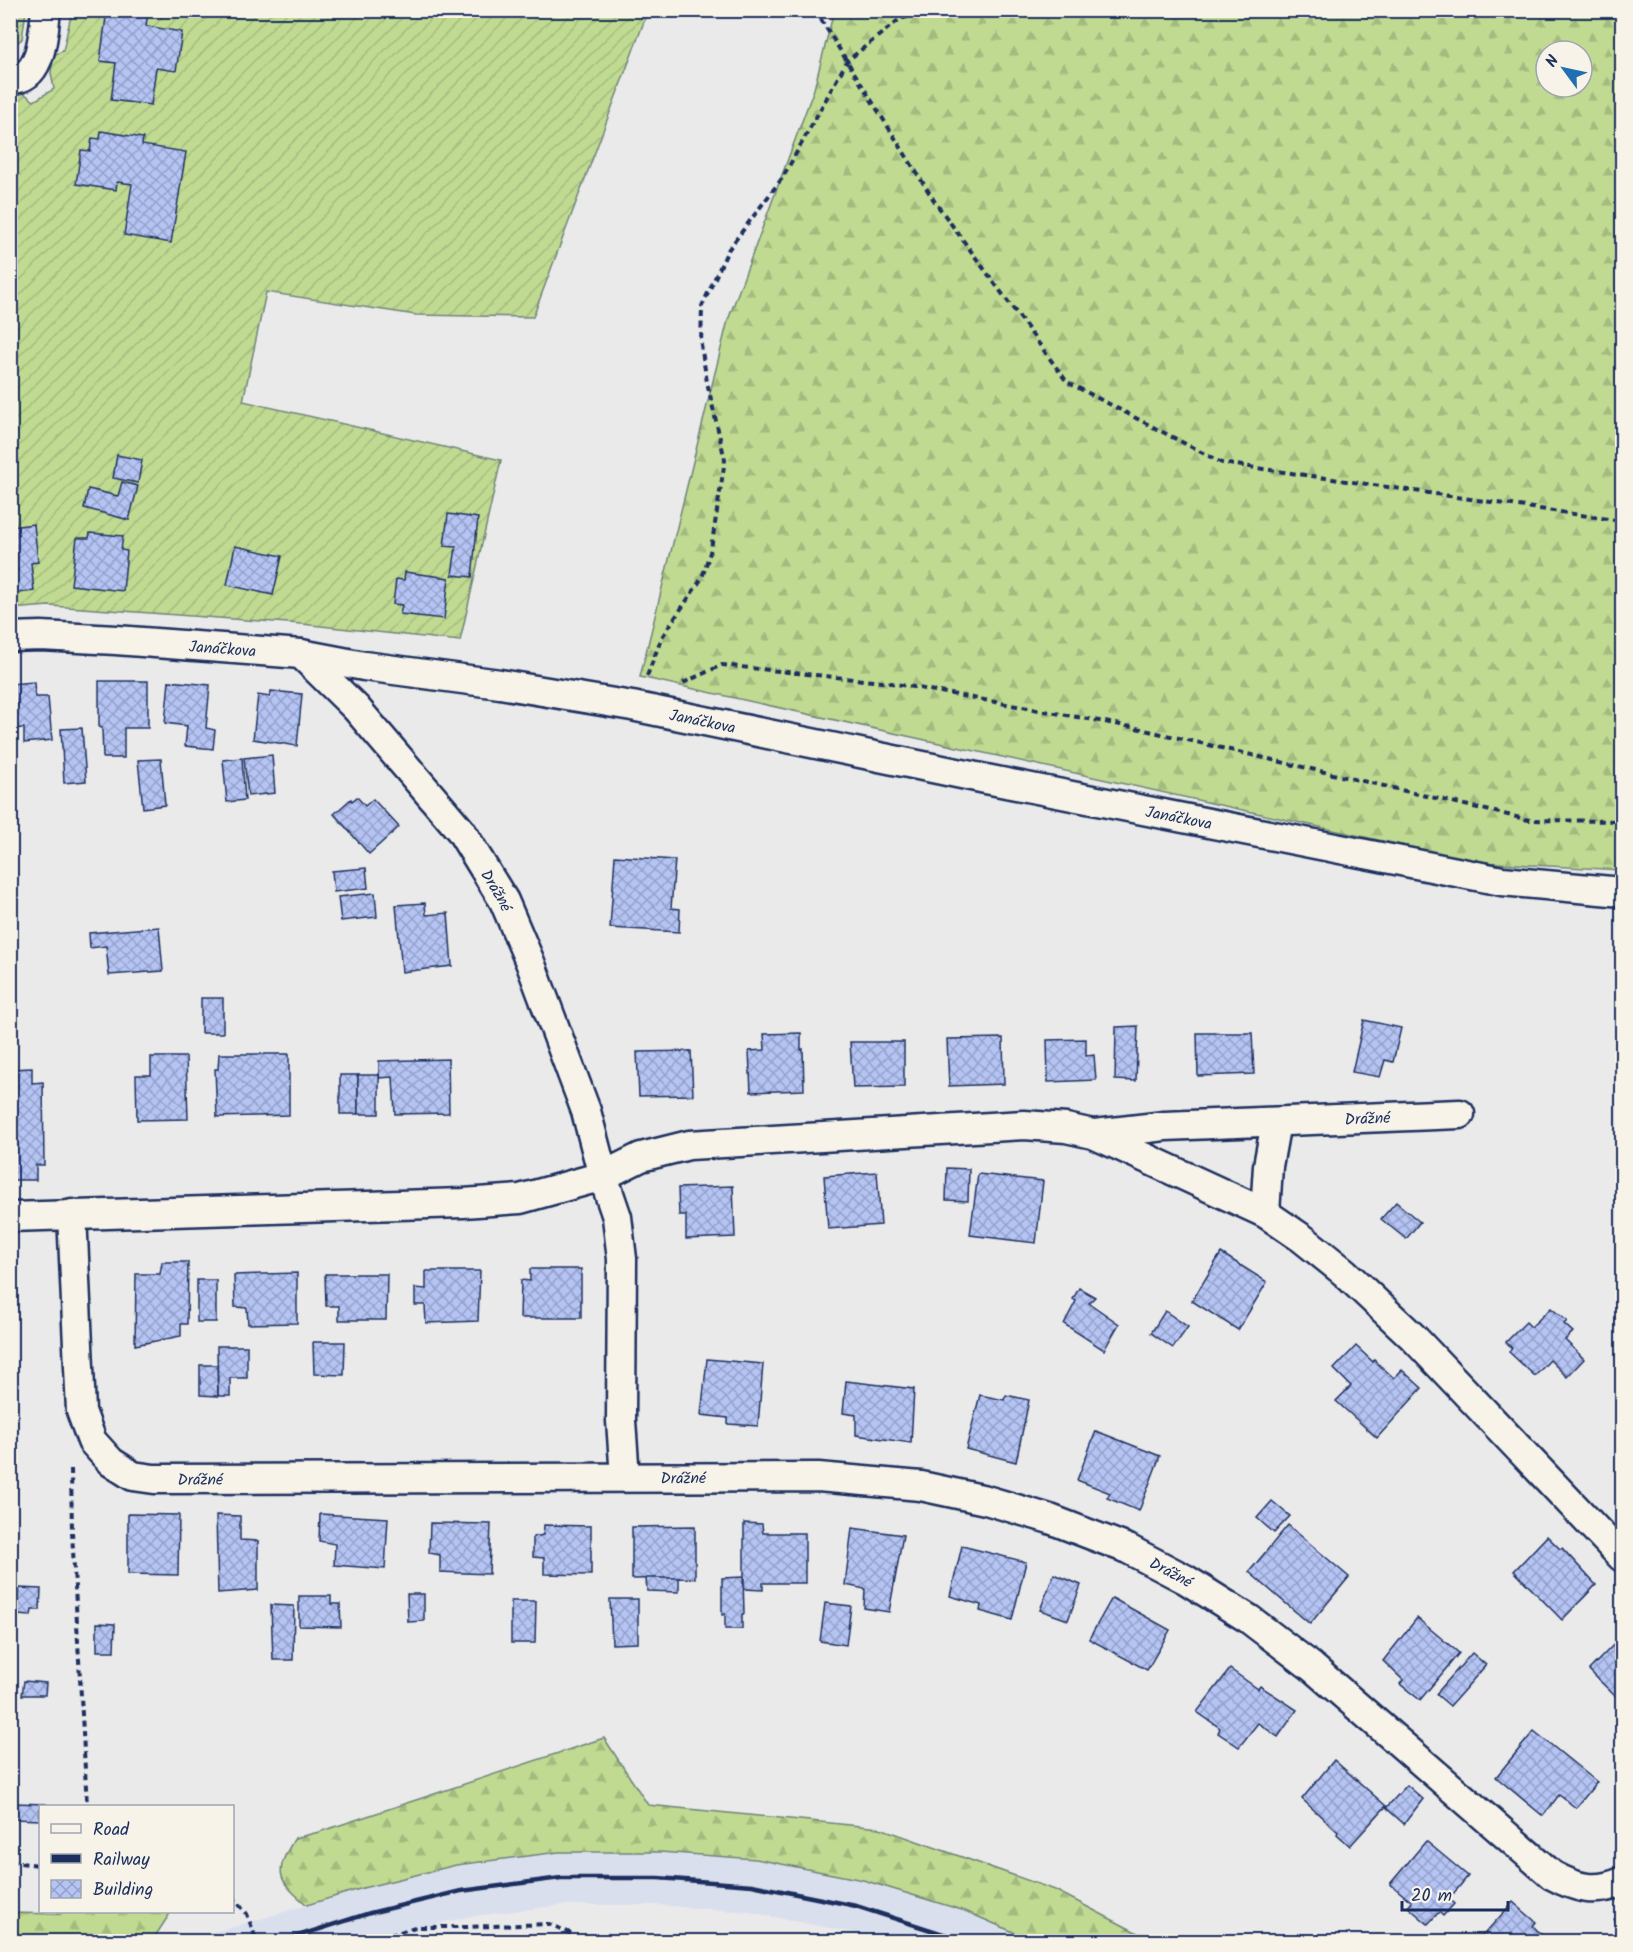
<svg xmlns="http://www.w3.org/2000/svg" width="1633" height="1952" font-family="Kalam,sans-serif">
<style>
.built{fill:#dadfed}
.forest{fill:url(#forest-firs);stroke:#6e8478;stroke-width:1.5;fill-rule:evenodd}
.garden{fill:url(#garden-furrows);stroke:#6e8478;stroke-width:1.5}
.building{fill:url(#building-cross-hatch);stroke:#1b2f5e;stroke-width:1.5}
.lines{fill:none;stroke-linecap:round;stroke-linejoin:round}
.street-casing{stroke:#1b2f5e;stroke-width:33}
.path{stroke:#1b2f5e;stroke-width:4;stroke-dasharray:6 4.5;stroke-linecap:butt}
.street{stroke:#f7f3e8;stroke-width:28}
.rail{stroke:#1b2f5e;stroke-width:4.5}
.labels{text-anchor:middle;stroke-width:4.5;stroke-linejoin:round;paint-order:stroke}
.street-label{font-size:16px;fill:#1b2f5e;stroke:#f7f3e8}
</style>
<defs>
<pattern id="forest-firs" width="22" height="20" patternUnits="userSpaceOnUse" patternTransform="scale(1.5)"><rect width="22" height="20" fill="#c0da91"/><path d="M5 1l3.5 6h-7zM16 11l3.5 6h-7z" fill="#a4bb7f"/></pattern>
<pattern id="garden-furrows" width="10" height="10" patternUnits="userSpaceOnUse" patternTransform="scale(1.5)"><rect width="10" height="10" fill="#c0da91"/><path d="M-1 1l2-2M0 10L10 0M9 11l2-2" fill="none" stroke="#a4bb7f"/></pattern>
<pattern id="building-cross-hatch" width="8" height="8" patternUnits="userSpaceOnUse" patternTransform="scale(1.5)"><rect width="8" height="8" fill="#b6c4f4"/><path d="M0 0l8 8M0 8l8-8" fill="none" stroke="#93a0c9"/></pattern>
</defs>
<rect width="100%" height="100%" fill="#eaeaea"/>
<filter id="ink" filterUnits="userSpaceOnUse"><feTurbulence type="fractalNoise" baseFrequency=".0167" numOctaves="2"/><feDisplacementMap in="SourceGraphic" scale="12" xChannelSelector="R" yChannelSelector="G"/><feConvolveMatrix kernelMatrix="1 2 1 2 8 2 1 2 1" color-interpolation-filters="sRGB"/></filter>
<g filter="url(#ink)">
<!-- built -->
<polygon class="built" points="559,1852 660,1852 756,1859 863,1880 965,1911 1034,1941 882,1941 850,1932 749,1912 657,1905 562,1905 466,1917 370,1941 168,1942 230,1928 363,1888 456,1865"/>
<!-- forest -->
<g class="forest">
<path d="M834 11H1622V870L1478 862 640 677 728 320 814 89ZM1546 51H1582V87H1546Z"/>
<path d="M604 1738 648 1805 880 1828 1055 1890 1153 1941H1034L965 1911 863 1880 756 1859 660 1852H559L456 1865 363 1888 307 1905C276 1879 274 1872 295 1838L319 1832Z"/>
<polygon points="61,1912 171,1912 152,1941 11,1941 11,1913 59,1914"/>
</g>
<!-- garden -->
<g class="garden">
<polygon points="11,10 26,11 22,39 11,47"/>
<polygon points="72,11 648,11 533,317 416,315 266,292 243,401 501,460 460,641 302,624 82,608 49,606 11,609 10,90 21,91 34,101 54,89 51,73 53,55 63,51"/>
</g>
<!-- building -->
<g class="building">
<polygon points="107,10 148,12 146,26 182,32 176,71 156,68 151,105 111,100 116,63 100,61"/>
<polygon points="101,131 143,138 142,145 186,152 171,243 124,235 132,184 117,182 116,190 76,184 81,150 90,151 92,138 100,139"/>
<polygon points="117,455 142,460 138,483 113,478"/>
<polygon points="122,482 138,486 129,520 84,508 88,489 118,496"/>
<polygon points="448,514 478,518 472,577 452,575 456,547 444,546"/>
<polygon points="34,524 38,562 31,563 34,591 10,594 10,527"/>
<polygon points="90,533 123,536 121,550 127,551 123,591 71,585 77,538 89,538"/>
<polygon points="235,546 282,556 273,595 227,585"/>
<polygon points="405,572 449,578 444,619 400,614 402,605 393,604 396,579 404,580"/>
<polygon points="99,681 148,681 148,728 124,728 124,758 103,758 102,728 99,727"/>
<polygon points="169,681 210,685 206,728 215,730 213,749 185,746 187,726 165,723"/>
<polygon points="34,682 35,697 48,697 52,740 24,743 24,728 10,729 10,684"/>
<polygon points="271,691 302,694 297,746 253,739 258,695 270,697"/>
<polygon points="82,728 86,781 64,783 61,729"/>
<polygon points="272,755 275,793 248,796 244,758"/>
<polygon points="242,758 245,800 227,802 223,760"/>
<polygon points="161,759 165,805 143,808 138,760"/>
<polygon points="357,797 365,806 373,799 399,827 369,854 334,814 351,799 352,801"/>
<polygon points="615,856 675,860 671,908 680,909 679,932 610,928"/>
<polygon points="366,868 368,888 334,892 332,871"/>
<polygon points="375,893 377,917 341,921 338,897"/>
<polygon points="425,903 426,915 448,913 452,966 402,972 396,905"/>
<polygon points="159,927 163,971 109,975 106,946 90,948 89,933"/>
<rect x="201" y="998" width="22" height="35"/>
<polygon points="1364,1020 1401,1028 1393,1062 1385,1060 1380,1077 1352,1072"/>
<polygon points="1138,1026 1136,1081 1115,1080 1116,1027"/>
<polygon points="801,1033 801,1050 803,1049 804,1090 751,1092 749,1051 765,1050 764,1034"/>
<polygon points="1197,1033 1252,1033 1254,1074 1198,1076"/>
<polygon points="1003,1038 1004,1084 949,1086 947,1039"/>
<polygon points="1086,1039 1086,1056 1094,1055 1096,1080 1048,1082 1047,1040"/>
<polygon points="850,1042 904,1042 904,1087 853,1088"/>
<polygon points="691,1051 693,1095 639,1096 637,1052"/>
<polygon points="219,1054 289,1054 289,1115 217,1117 215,1069 218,1069"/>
<polygon points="151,1057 186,1057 188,1119 137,1120 136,1075 151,1075"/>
<polygon points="448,1059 449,1113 395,1114 393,1077 379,1078 379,1061"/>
<polygon points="32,1068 32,1083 43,1082 44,1165 36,1165 36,1180 10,1180 10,1069"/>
<rect x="340" y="1075" width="18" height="39"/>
<rect x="358" y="1075" width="21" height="39"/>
<polygon points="947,1168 969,1169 968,1201 946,1200"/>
<polygon points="877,1172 881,1225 828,1229 824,1176"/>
<polygon points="978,1174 1043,1181 1036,1243 970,1235"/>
<polygon points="733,1186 735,1237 686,1239 686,1215 679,1215 678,1188"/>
<polygon points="1396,1202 1420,1222 1406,1239 1381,1219"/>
<polygon points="1221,1253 1267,1282 1238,1330 1192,1301"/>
<polygon points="162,1262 188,1262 187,1324 181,1324 181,1336 135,1345 136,1274 160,1274"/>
<polygon points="530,1269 581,1269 581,1318 520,1318 521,1280 530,1281"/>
<polygon points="426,1271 480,1271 478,1321 426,1323 425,1305 415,1305 415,1288 426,1289"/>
<polygon points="297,1273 297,1323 248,1324 247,1308 235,1307 234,1275"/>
<polygon points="325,1274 387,1274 386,1320 339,1320 339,1306 326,1306"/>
<rect x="197" y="1280" width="19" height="42"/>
<polygon points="1079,1288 1095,1297 1089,1303 1119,1324 1104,1350 1064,1324 1076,1301 1073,1299"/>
<polygon points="1551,1308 1567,1321 1564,1324 1573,1332 1565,1340 1584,1359 1567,1377 1550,1360 1535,1376 1509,1352 1512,1348 1506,1342 1526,1322 1531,1327"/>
<polygon points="1165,1311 1188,1327 1173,1348 1151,1333"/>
<polygon points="313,1342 345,1342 344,1375 314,1374"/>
<polygon points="217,1346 247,1346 247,1378 230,1378 230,1396 218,1396"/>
<polygon points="1356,1346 1373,1362 1374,1360 1394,1378 1402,1370 1422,1388 1377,1438 1336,1401 1351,1386 1334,1369"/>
<polygon points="707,1359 763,1364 758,1426 728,1424 728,1418 701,1415"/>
<polygon points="200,1365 217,1365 218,1396 200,1395"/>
<polygon points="846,1381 914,1389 911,1443 856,1435 856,1415 843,1413"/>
<polygon points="980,1395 1004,1400 1006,1395 1029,1400 1016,1462 966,1449"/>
<polygon points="1096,1431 1160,1456 1139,1511 1107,1498 1110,1493 1077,1480"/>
<polygon points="1272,1501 1290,1516 1274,1533 1257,1518"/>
<polygon points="128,1514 179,1515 178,1575 128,1574"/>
<polygon points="320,1514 388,1518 385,1569 334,1565 335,1544 319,1541"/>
<polygon points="216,1515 240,1516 240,1540 258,1541 258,1590 218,1593"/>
<polygon points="430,1523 491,1524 489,1574 440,1572 440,1555 429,1553"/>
<polygon points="744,1523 762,1524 763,1533 805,1533 805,1583 763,1583 763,1590 744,1589"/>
<polygon points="544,1525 591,1526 591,1575 544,1574 544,1558 533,1557 533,1537 543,1535"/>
<polygon points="1288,1525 1349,1577 1310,1624 1249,1572"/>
<polygon points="695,1526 695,1578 632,1579 632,1527"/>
<polygon points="852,1528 903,1535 889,1612 864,1608 865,1589 845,1585"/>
<polygon points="1547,1536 1560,1549 1562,1548 1596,1585 1562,1620 1514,1571"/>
<polygon points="962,1546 1026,1562 1012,1620 980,1611 981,1605 950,1596"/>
<polygon points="1054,1574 1081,1585 1068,1620 1040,1610"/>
<polygon points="743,1577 744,1614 742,1614 742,1629 725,1629 725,1614 722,1615 722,1578"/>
<polygon points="646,1578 679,1578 679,1592 647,1591"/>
<polygon points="18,1588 41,1589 40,1610 32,1610 31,1616 18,1615"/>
<polygon points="407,1594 424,1594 424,1621 408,1622"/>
<polygon points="299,1596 331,1596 331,1604 340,1604 341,1627 299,1626"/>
<polygon points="1112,1598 1170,1630 1147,1670 1089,1639"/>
<polygon points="610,1599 638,1599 638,1643 612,1644"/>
<polygon points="511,1601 536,1601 535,1643 511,1643"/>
<polygon points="825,1603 851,1606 846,1645 820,1641"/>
<polygon points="271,1605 294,1606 293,1660 273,1660"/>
<polygon points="1417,1618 1459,1653 1420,1700 1400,1684 1403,1680 1383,1661"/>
<polygon points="97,1623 115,1624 114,1651 97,1651"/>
<polygon points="1622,1636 1622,1703 1589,1670"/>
<polygon points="1472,1653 1486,1665 1450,1706 1436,1694"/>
<polygon points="1230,1669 1258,1689 1260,1686 1297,1710 1278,1737 1258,1723 1239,1747 1218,1733 1220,1728 1197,1712"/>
<polygon points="24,1681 46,1683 45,1695 22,1695"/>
<polygon points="1534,1731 1597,1782 1576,1808 1559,1795 1543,1816 1496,1777"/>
<polygon points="1334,1760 1386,1806 1350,1846 1337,1834 1338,1832 1302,1799"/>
<polygon points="1407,1785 1423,1799 1404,1824 1386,1808"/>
<polygon points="13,1803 46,1804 46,1806 40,1806 40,1820 13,1819"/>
<polygon points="1426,1841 1468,1876 1449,1899 1454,1904 1443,1916 1439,1912 1428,1924 1408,1907 1412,1902 1390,1884"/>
<polygon points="1513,1902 1536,1922 1533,1926 1549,1942 1477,1942"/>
</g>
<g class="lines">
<!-- street casing -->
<g class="street-casing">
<g id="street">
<path d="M10 79C43 80 43 33 46 10"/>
<path id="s1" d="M10 637 41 636 116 640 301 654 364 666 500 684 632 706 981 778 1502 881 1622 892"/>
<path id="s2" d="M301 654 356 708 461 831 504 901 530 962 586 1111 603 1176 617 1217 622 1259 621 1421 625 1477"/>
<path id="s3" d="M1095 1134 1165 1126 1460 1114"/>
<polyline points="1265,1213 1268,1166 1276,1122"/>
<path id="s4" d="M72 1214 81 1411 92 1441 111 1462 133 1476 154 1479 818 1477 921 1486 986 1500 1050 1519 1128 1549 1185 1579 1249 1619 1312 1667 1552 1875C1578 1889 1595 1893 1622 1882"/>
<polyline points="10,1217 463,1203 520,1199 603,1176 641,1157 689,1145 1024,1125 1066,1128 1093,1134 1113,1143 1265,1213 1303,1239 1344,1272 1413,1337 1622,1557"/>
</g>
</g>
<!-- path -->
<g class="path">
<polyline points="815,10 935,202 1067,382 1222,463 1622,521"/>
<polyline points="647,676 662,637 702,578 711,549 725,460 707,382 701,345 702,306 728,250 783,177 847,61 900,19 932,10"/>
<polyline points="683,683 722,665 891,683 1132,727 1529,820 1622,821"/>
<polyline points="71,1469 72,1532 87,1806"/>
<polyline points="10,1862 40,1865"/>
<polyline points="232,1896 247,1914 257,1942"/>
<polyline points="1615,1918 1622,1934"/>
<polyline points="370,1942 415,1927 465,1927 549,1924 568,1932 579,1942"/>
</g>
<!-- street -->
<use href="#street" class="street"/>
<!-- rail -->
<polyline class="rail" points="279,1942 370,1913 461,1891 561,1878 658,1878 752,1885 856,1906 968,1942"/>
</g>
</g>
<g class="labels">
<!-- street labels -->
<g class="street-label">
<text dy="6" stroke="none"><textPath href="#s1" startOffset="213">Janáčkova</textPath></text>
<text dy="6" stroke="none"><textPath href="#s1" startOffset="699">Janáčkova</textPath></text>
<text dy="6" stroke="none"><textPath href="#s1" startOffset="1185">Janáčkova</textPath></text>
<text dy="6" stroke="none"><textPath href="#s2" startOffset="308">Drážné</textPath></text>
<text dy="6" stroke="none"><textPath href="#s3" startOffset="273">Drážné</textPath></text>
<text dy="6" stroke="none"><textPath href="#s4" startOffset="834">Drážné</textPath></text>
<text dy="6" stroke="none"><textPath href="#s4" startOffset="351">Drážné</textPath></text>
<text dy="6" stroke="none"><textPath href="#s4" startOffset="1338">Drážné</textPath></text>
</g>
</g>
<!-- margin -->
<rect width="1633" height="1952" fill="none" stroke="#f7f3e8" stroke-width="36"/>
<rect x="18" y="18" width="1597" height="1916" fill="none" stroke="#1b2f5e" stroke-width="2" filter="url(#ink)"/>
<!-- legend -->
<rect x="39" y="1805" width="195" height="108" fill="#f7f3e8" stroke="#9fa5b1" stroke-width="1.5"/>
<rect x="51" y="1824" width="30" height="9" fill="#f7f3e8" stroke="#9fa5b1" stroke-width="1.5"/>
<text x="93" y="1835" font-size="18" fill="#1b2f5e">Road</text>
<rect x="51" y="1854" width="30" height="9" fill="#1b2f5e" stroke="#9fa5b1" stroke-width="1.5"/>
<text x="93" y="1865" font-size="18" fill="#1b2f5e">Railway</text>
<rect x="51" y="1880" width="30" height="18" fill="url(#building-cross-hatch)" stroke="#9fa5b1" stroke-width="1.5"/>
<text x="93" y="1895" font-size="18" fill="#1b2f5e">Building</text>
<!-- north arrow -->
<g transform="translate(1564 69) rotate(303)"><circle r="28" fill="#f7f3e8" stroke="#9fa5b1" stroke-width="1.5"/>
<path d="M0-4.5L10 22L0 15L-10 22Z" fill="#1f6fb2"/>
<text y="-9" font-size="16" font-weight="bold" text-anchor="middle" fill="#1b2f5e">N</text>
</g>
<!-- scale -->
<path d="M1402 1901v9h106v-9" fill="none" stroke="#1b2f5e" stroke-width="3"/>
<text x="1411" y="1901" font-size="18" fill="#1b2f5e" stroke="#f7f3e8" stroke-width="4.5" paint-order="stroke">20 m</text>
</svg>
